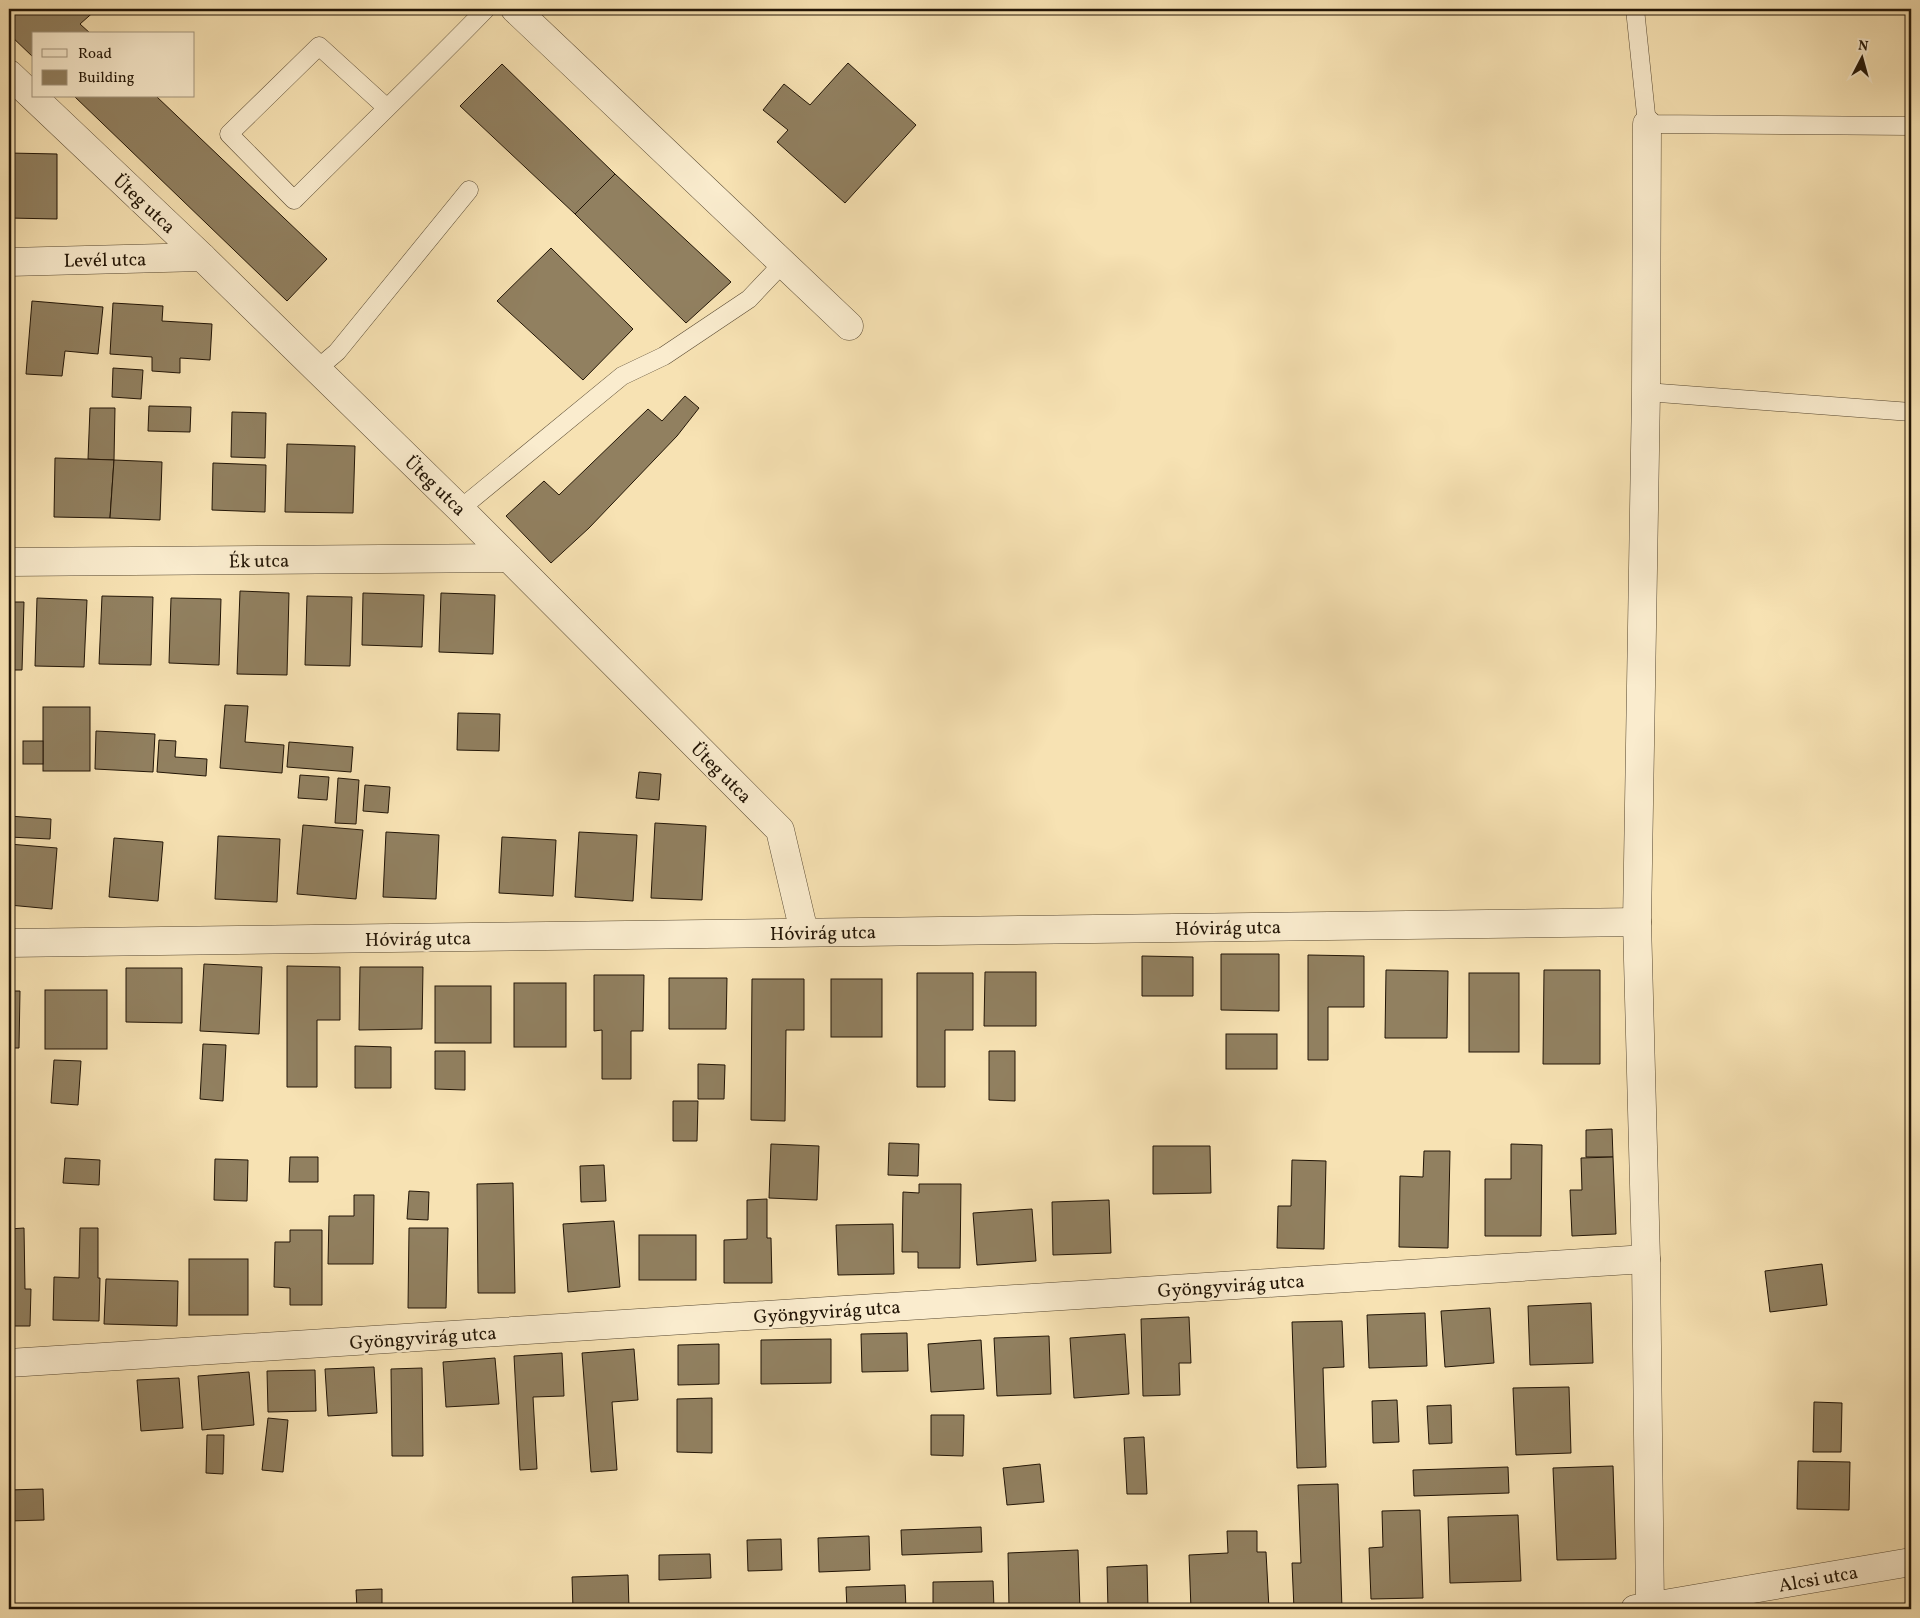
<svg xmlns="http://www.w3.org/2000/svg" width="1920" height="1618" font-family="Vollkorn,serif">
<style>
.building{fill:#918060;stroke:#221506}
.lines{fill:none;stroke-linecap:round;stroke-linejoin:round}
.service-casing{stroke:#574831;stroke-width:19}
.minor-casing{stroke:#574831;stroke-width:29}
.service{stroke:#faecce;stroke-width:18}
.minor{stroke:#faecce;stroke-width:28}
.labels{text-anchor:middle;stroke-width:4.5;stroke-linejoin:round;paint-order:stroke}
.street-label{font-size:19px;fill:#221506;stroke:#faecce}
</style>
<rect width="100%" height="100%" fill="#f7e2b3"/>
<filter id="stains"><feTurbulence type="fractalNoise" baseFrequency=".004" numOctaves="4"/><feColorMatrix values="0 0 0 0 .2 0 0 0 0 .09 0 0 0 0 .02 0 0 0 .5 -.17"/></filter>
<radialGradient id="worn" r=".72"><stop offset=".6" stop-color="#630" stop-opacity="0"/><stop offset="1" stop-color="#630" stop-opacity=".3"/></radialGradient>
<!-- building -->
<g class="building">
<polygon points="9,9 97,9 80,24 91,34 34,34 34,58 9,34"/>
<polygon points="848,63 916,125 845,203 777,142 788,130 763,110 784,84 810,105"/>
<polygon points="502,64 615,174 575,214 460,106"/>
<polygon points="74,96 156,96 327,259 287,301"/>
<polygon points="9,153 57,154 57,219 9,218"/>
<polygon points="615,174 731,282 686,323 575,214"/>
<polygon points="551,248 633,329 583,380 497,301"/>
<polygon points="32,301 103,307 98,354 65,351 62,376 26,374"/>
<polygon points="113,303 163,306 162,321 212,324 210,360 180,358 180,373 152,371 152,357 110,354"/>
<polygon points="113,368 143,370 141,399 112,397"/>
<polygon points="685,396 699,408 677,436 589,528 551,563 506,516 544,481 559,495 648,409 662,421"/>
<polygon points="149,406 191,407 190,432 148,431"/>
<polygon points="90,408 115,408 114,460 88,459"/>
<polygon points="232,412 266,413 265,458 231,457"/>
<polygon points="287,444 355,446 353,513 285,512"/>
<polygon points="55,458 114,460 110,518 54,517"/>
<polygon points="114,460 162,462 160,520 110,518"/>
<polygon points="213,463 266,465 265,512 212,510"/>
<polygon points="240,591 289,593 287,675 237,674"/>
<polygon points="363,593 424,595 422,647 362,645"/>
<polygon points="441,593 495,595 493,654 439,652"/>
<polygon points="102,596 153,597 151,665 99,664"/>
<polygon points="307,596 352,597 350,666 305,665"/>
<polygon points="37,598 87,600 84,667 35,666"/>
<polygon points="171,598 221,599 219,665 169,663"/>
<polygon points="9,602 24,602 22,670 9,670"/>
<polygon points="225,705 248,706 245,742 284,745 282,773 220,768"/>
<rect x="43" y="707" width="47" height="64"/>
<polygon points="458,713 500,714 499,751 457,750"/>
<polygon points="96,731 155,734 153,772 95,769"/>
<polygon points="159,740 176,741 175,757 207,759 206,776 157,772"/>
<rect x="23" y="741" width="20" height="23"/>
<polygon points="289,742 353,747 351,772 287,767"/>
<polygon points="639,772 661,774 659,800 636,798"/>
<polygon points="300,775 329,777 327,800 298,798"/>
<polygon points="338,778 359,780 356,824 335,823"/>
<polygon points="365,785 390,787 388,813 363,811"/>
<polygon points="9,816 51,819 50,839 9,837"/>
<polygon points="655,823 706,826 702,900 651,898"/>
<polygon points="303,825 363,830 356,899 297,894"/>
<polygon points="386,832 439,835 436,899 383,897"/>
<polygon points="579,832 637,835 633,901 575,897"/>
<polygon points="218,836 280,839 277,902 215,899"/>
<polygon points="502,837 556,840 553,896 499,893"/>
<polygon points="114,838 163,842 158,901 109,897"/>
<polygon points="9,844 57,848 52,909 9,905"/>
<polygon points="1221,954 1279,954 1279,1011 1221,1010"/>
<polygon points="1308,955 1364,956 1364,1007 1328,1007 1328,1060 1308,1060"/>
<polygon points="1142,956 1193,957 1193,996 1142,996"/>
<polygon points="204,964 262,967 259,1034 200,1031"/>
<polygon points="287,966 340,967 340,1020 317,1020 317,1087 287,1087"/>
<polygon points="360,967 423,967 422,1029 359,1030"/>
<polygon points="126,968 182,968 182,1023 126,1022"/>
<polygon points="1386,970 1448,971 1447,1038 1385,1038"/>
<polygon points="1544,970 1600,970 1600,1064 1543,1064"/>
<polygon points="985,972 1036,972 1036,1026 984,1026"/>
<polygon points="917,973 973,973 973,1030 945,1030 945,1087 917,1087"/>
<rect x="1469" y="973" width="50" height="79"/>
<polygon points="594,975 644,975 643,1031 631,1031 631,1079 602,1079 602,1030 594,1031"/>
<polygon points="669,978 727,978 726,1029 669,1029"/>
<polygon points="752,979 804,979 804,1030 786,1030 785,1121 751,1120"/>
<rect x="831" y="979" width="51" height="58"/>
<rect x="514" y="983" width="52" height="64"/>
<rect x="435" y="986" width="56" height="57"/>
<rect x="45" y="990" width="62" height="59"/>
<polygon points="9,991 20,991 19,1048 9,1048"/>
<rect x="1226" y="1034" width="51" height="35"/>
<polygon points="203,1044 226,1045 223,1101 200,1099"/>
<polygon points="355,1046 391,1047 391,1088 355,1088"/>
<polygon points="435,1051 465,1051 465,1090 435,1089"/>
<polygon points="989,1051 1015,1051 1015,1101 989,1100"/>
<polygon points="54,1060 81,1061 78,1105 51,1103"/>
<polygon points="698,1064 725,1065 724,1099 698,1099"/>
<polygon points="673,1101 698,1101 697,1141 673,1141"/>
<polygon points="1612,1129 1613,1157 1586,1157 1586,1130"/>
<polygon points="889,1143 919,1144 918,1176 888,1175"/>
<polygon points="771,1144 819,1146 817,1200 769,1198"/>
<polygon points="1511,1144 1542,1145 1541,1236 1485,1236 1485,1179 1511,1179"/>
<polygon points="1153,1146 1210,1146 1211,1193 1153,1194"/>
<polygon points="1424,1151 1450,1151 1448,1248 1399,1247 1400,1176 1423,1177"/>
<polygon points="290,1157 318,1157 318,1182 289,1182"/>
<polygon points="1613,1157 1616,1234 1572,1236 1570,1190 1582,1190 1581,1158"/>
<polygon points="65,1158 100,1160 99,1185 63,1183"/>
<polygon points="215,1159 248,1160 247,1201 214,1200"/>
<polygon points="1292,1160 1326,1161 1324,1249 1277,1248 1278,1206 1291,1206"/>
<polygon points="604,1165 606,1201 581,1202 580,1166"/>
<polygon points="513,1183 515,1293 478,1293 477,1184"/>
<polygon points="919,1184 961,1184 960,1268 918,1268 918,1252 902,1252 903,1192 919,1193"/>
<polygon points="409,1191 429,1192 428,1220 407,1219"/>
<polygon points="354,1195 374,1195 373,1264 328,1264 329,1216 354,1216"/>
<polygon points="767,1199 767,1238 771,1238 772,1283 724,1283 724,1240 747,1239 747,1200"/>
<polygon points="1109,1200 1111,1253 1053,1255 1052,1202"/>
<polygon points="1032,1209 1036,1261 977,1265 973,1213"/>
<polygon points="614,1221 620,1287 568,1292 563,1224"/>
<polygon points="893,1224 894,1274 838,1275 836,1225"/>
<polygon points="24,1228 25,1289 31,1289 30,1326 9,1326 9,1229"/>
<polygon points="80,1228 98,1228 98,1278 100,1278 99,1321 53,1320 54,1277 79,1278"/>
<polygon points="409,1228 448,1228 446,1308 408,1308"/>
<polygon points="290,1230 322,1230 322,1305 290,1305 290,1288 274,1287 275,1242 290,1242"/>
<rect x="639" y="1235" width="57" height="45"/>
<rect x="189" y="1259" width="59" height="56"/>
<polygon points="1822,1264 1827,1305 1770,1312 1765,1271"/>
<polygon points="106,1279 178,1281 177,1326 104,1324"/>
<polygon points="1591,1303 1593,1363 1530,1365 1528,1306"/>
<polygon points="1490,1308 1494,1363 1445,1367 1441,1311"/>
<polygon points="1425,1313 1427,1366 1369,1368 1367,1315"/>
<polygon points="1189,1317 1191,1363 1179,1363 1180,1395 1143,1396 1141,1319"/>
<polygon points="1342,1321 1344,1367 1323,1368 1326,1467 1297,1468 1292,1322"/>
<polygon points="907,1333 908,1371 862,1372 861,1334"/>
<polygon points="1125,1334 1129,1394 1074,1398 1070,1338"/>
<polygon points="1049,1336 1051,1394 997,1396 994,1338"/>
<polygon points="831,1339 831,1383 761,1384 761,1340"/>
<polygon points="981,1340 984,1389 931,1392 928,1344"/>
<polygon points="719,1344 719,1384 678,1385 678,1345"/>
<polygon points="634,1349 638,1400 612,1402 617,1470 591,1472 582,1353"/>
<polygon points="562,1353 564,1396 533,1397 537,1469 520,1470 514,1356"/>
<polygon points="495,1358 499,1404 446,1407 443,1362"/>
<polygon points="374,1367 377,1413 328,1416 325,1369"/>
<polygon points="422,1368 423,1456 392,1456 391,1369"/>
<polygon points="315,1370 316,1411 268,1412 267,1371"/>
<polygon points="249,1372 254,1425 202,1430 198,1376"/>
<polygon points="179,1378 183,1428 141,1431 137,1380"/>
<polygon points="1569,1387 1571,1453 1516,1455 1513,1388"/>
<polygon points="9,1390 11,1390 12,1426 9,1426"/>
<polygon points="712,1398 712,1453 677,1452 677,1399"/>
<polygon points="1397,1400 1399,1442 1373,1443 1372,1401"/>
<polygon points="1814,1402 1842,1403 1841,1452 1813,1452"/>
<polygon points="1451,1405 1452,1443 1429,1444 1427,1406"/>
<polygon points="931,1415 964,1415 963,1456 931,1455"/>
<polygon points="268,1418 288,1420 283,1472 262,1470"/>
<polygon points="207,1435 224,1435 223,1474 206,1473"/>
<polygon points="1144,1437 1147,1494 1127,1494 1124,1438"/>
<polygon points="1798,1461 1850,1462 1849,1510 1797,1509"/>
<polygon points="1040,1464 1044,1502 1007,1505 1003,1468"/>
<polygon points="1613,1466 1616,1559 1557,1560 1553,1468"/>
<polygon points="1508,1467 1509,1493 1414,1496 1413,1470"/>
<polygon points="1338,1484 1342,1609 1294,1609 1292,1563 1301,1563 1298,1485"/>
<polygon points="43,1489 44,1520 9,1521 9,1490"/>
<polygon points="1420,1510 1423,1598 1371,1599 1369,1548 1383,1547 1382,1511"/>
<polygon points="1518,1515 1521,1581 1450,1583 1448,1517"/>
<polygon points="981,1527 982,1552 902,1555 901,1530"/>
<polygon points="1227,1531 1257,1531 1257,1552 1266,1552 1269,1609 1191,1609 1189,1555 1228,1553"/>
<polygon points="869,1536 870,1570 819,1572 818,1538"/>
<polygon points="781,1539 782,1570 748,1571 747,1540"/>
<polygon points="1078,1550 1080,1609 1009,1609 1008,1553"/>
<polygon points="710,1554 711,1578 659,1580 659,1555"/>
<polygon points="1147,1565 1148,1609 1108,1609 1107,1567"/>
<polygon points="628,1575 629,1609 573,1609 572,1577"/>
<polygon points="993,1581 994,1609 933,1609 933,1582"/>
<polygon points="905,1585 906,1609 847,1609 846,1587"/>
<polygon points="382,1589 382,1609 357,1609 356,1590"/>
</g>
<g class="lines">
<!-- service casing -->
<g class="service-casing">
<g id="service">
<polyline points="1635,9 1647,124 1911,126"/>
<path d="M387 108 319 46 229 134 294 200C358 136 423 74 486 9"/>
<polyline points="317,369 337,352 469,190"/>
<polyline points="1646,392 1911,412"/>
<polyline points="460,509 622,376 664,356 749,299 783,263"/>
</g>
</g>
<!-- minor casing -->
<g class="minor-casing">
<g id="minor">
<polyline points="515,9 849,326"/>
<polyline points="9,74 202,257 460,509 780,830 804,932"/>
<polyline points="1647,124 1646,392 1637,922 1646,1259 1650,1609"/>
<polyline points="9,262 202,257"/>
<polyline points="9,562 509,558"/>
<polyline points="9,943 1637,922"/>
<polyline points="9,1363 1646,1259"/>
<polyline points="1635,1609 1911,1562"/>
</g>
</g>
<!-- service -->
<use href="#service" class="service"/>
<!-- minor -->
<use href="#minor" class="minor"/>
</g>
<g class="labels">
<!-- street labels -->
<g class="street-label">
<text transform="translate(145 203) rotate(43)" y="7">Üteg utca</text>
<text transform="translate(105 259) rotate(-1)" y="7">Levél utca</text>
<text transform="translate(436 485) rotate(44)" y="7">Üteg utca</text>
<text transform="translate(259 560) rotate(-1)" y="7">Ék utca</text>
<text transform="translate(722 772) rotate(45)" y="7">Üteg utca</text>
<text transform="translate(1228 927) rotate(-1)" y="7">Hóvirág utca</text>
<text transform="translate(823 932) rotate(-1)" y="7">Hóvirág utca</text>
<text transform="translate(418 938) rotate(-1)" y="7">Hóvirág utca</text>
<text transform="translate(1231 1285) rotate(-4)" y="7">Gyöngyvirág utca</text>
<text transform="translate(827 1311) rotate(-4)" y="7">Gyöngyvirág utca</text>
<text transform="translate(423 1337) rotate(-4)" y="7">Gyöngyvirág utca</text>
<text transform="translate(1818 1578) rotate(-10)" y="7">Alcsi utca</text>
</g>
</g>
<!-- margin -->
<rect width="1920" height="1618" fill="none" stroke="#f7e2b3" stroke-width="30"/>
<rect x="10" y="10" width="1900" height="1598" fill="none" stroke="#221506" stroke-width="2.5"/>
<rect x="15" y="15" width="1890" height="1588" fill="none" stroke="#221506"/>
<!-- legend -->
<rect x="32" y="32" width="162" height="65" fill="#faecce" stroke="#a4967e"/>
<rect x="42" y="49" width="25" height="8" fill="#faecce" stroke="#a4967e"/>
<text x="78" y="58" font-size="15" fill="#221506">Road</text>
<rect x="42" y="70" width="25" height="15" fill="#918060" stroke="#a4967e"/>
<text x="78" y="82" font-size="15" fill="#221506">Building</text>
<!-- north arrow -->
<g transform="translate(1862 58) rotate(6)" stroke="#faecce" stroke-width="4" paint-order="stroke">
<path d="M0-4L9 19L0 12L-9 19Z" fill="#221506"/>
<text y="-8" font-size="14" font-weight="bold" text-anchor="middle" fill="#221506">N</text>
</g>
<rect width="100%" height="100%" filter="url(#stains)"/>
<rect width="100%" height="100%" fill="url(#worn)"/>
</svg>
